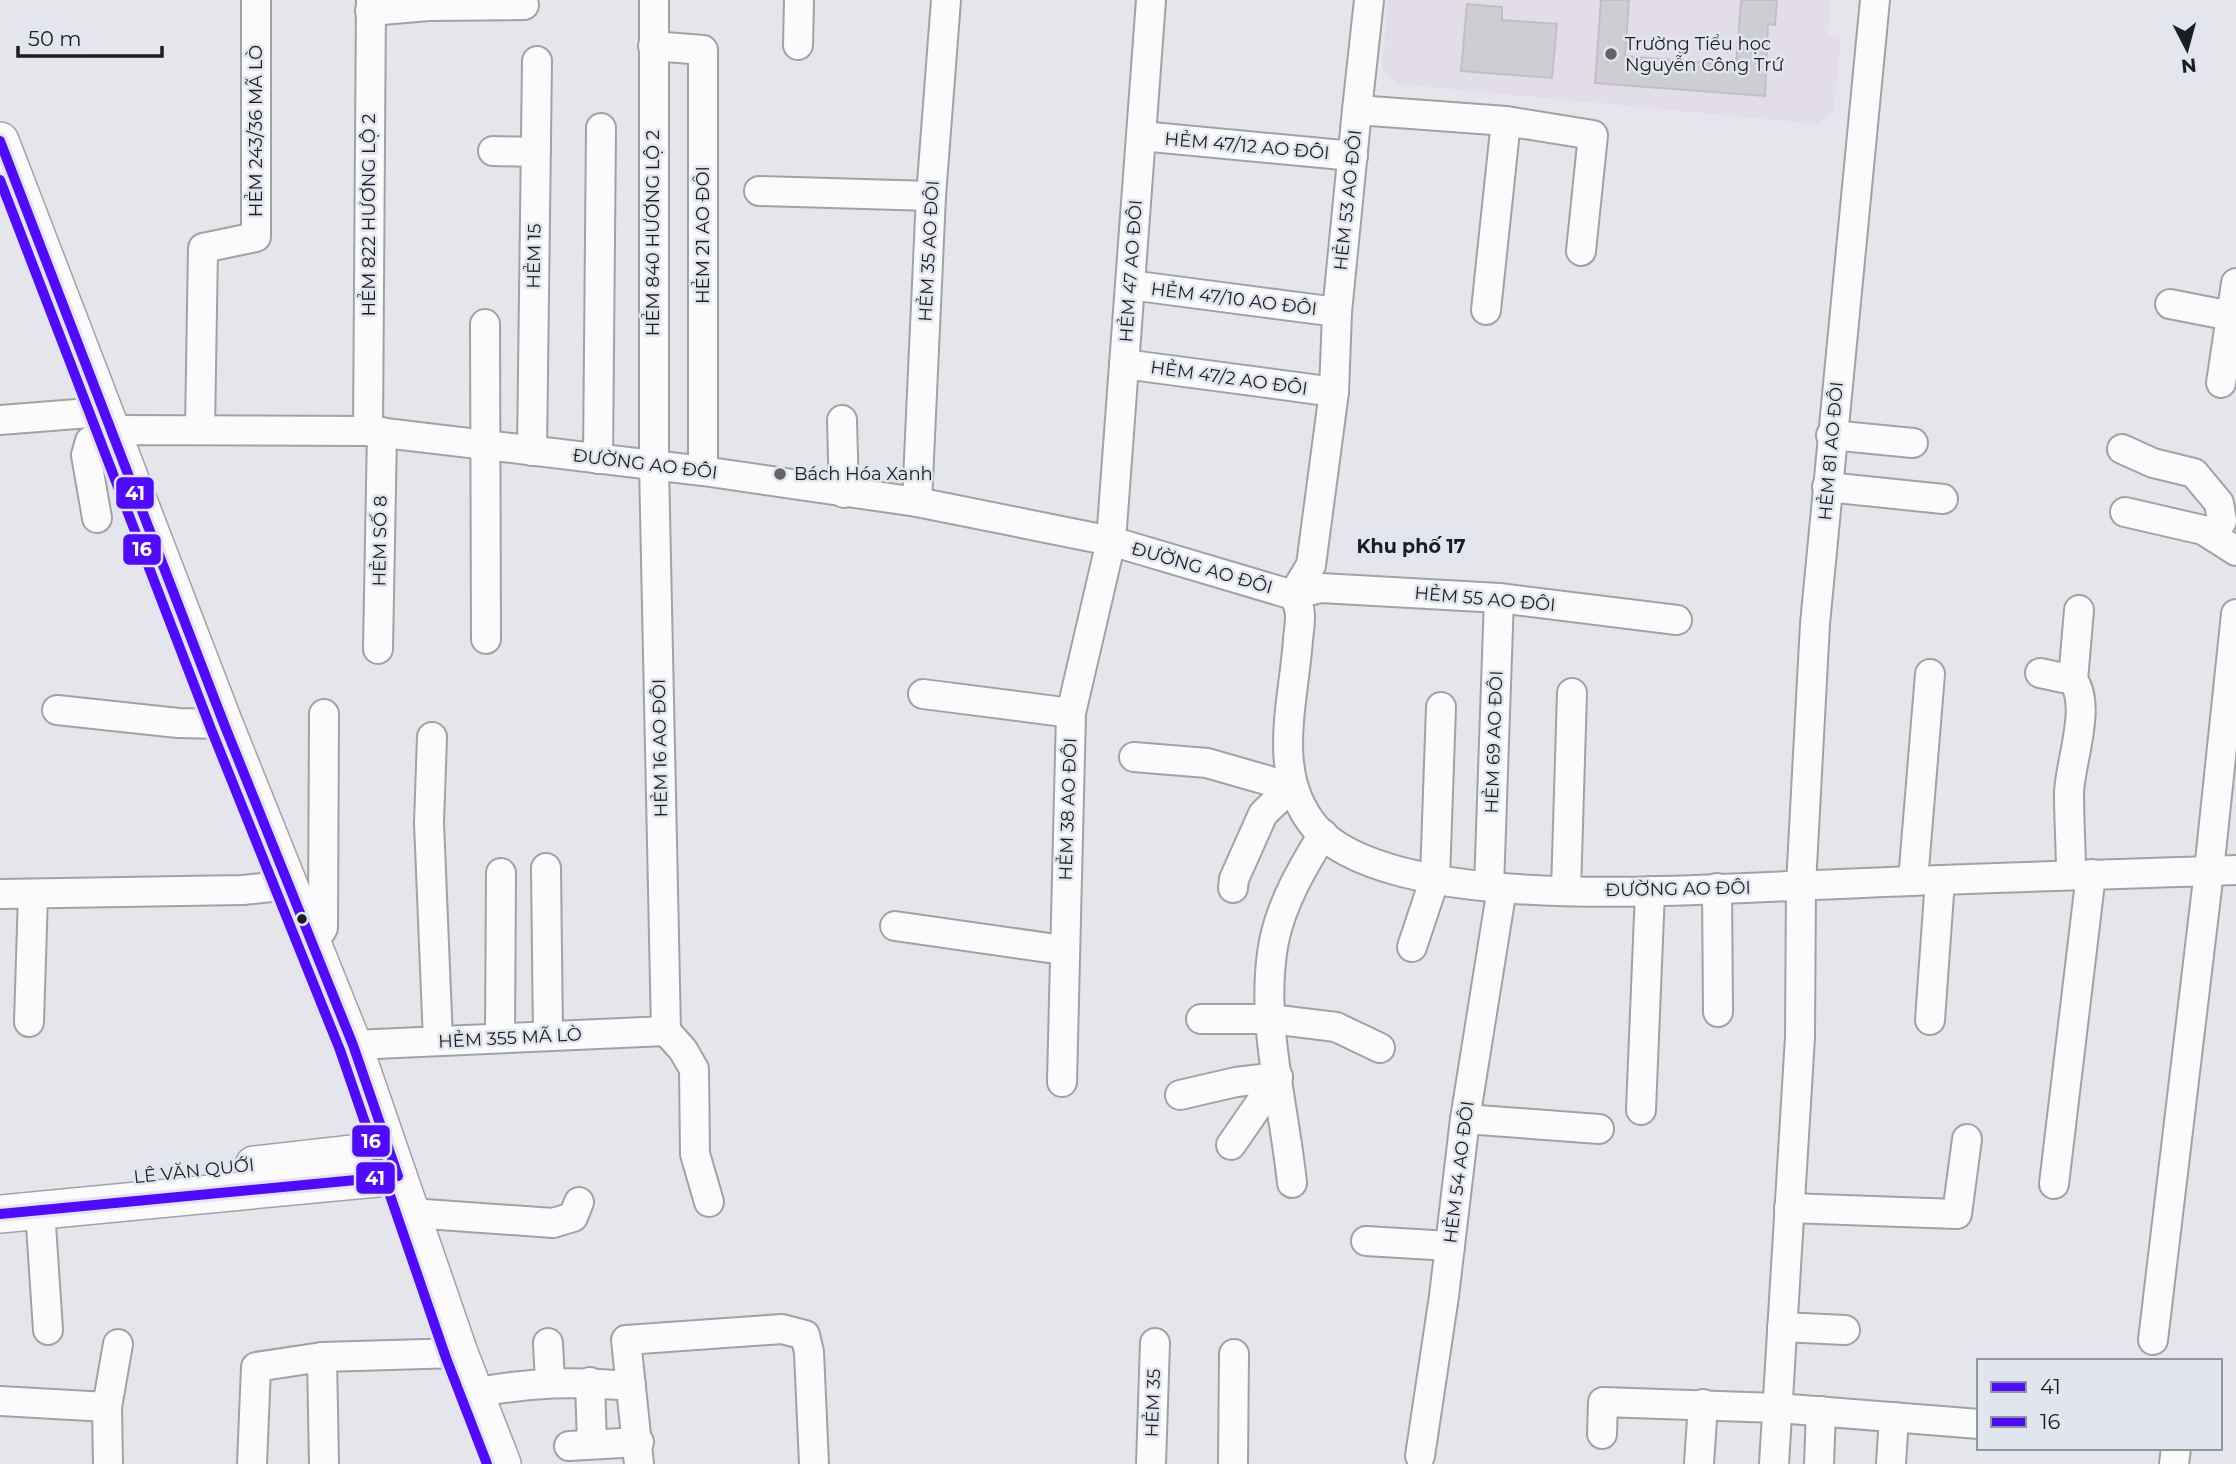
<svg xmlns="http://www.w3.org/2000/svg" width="2236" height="1464" font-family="Montserrat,sans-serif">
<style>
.education{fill:#e3ddea}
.building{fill:#ceced2;stroke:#c0c0c3;stroke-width:2}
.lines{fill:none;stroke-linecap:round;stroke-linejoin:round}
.minor-casing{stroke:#a1a2a6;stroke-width:32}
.major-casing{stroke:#a1a2a6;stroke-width:40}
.minor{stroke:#fbfbfc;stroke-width:28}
.major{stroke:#fbfbfc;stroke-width:37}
.bus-1-casing{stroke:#e1e5ee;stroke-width:16}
.bus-2-casing{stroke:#e1e5ee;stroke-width:16}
.bus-1{stroke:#4f0aff;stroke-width:10}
.bus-2{stroke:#4f0aff;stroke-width:10}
.poi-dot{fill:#626367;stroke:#e1e5ee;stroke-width:2.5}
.bus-dot{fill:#1c1d20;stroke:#e1e5ee;stroke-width:2.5}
.labels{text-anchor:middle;stroke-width:5;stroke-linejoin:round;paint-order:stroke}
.poi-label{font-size:18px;fill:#1c1d20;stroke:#e1e5ee;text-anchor:start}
.street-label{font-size:18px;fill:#1c1d20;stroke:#e1e5ee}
.neighbourhood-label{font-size:19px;font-weight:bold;fill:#1c1d20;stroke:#e1e5ee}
.line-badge{stroke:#e1e5ee;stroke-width:2.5}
.badge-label{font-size:19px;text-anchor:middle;font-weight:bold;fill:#fff}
</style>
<rect width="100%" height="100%" fill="#e4e6eb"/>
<!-- education -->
<polygon class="education" points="1388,0 1831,0 1828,36 1841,38 1834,111 1817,124 1398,84 1382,70"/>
<!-- building -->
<g class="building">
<polygon points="1601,0 1629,0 1625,56 1736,65 1741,0 1777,0 1775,25 1768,24 1765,96 1595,83"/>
<polygon points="1467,4 1502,7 1502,20 1557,24 1552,78 1461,71"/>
</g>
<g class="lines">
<!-- minor casing -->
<g class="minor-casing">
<g id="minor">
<polyline points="654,0 654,465 666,1031"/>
<polyline points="370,11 429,6 524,5"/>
<polyline points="798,45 799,0"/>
<polyline points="653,46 703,50 703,471"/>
<polyline points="1357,110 1369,0"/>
<polyline points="1141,136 1353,156"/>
<polyline points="493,151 536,152"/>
<polyline points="759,191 931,196"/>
<polyline points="1130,285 1337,312"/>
<polyline points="2170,304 2231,316"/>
<polyline points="1486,310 1506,121"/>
<polyline points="485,324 486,639"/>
<polyline points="1124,364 1334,392"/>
<polyline points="2221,383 2236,283"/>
<polyline points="0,420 102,412"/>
<polyline points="842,420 844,493"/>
<polyline points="200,429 203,248 256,237 256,0"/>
<polyline points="368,431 371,0"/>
<polyline points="1831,435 1913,443"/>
<polyline points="2122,449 2153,463 2194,473 2219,503 2222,521 2213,536"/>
<polyline points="532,451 537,61"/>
<polyline points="598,459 601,128"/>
<polyline points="1827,487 1943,499"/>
<polyline points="917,502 931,196 946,0"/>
<polyline points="2125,512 2203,530 2236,551"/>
<path d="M97 518 86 455 90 441 109 430 368 431 703 471 917 502 1111 541 1293 595C1303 609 1300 622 1298 639 1294 703 1270 773 1315 827 1351 870 1449 884 1503 888 1614 897 1728 888 1840 884 1972 878 2104 875 2236 870"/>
<polyline points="1293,595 1311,565 1334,392 1337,312 1357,110 1506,121 1593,135 1581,251"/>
<polyline points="1293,595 1321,588 1499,598 1677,620"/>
<polyline points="378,649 382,432"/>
<path d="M2040 673 2073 680C2092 706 2070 762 2069 793 2069 820 2071 848 2071 875"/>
<polyline points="2073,680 2079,610"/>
<polyline points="923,694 1071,713"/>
<polyline points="57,710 178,723 224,724"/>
<polyline points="432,737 429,823 438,1041"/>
<polyline points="1134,757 1207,763 1291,787 1263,814 1234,879 1233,888"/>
<polyline points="546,868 548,1036"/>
<polyline points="1913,881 1930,674"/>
<polyline points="1489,887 1499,598"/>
<polyline points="1717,888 1718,1012"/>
<polyline points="1566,891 1572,693"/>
<polyline points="0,894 243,890 289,885"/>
<polyline points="895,926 1063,950"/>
<polyline points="313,943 323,928 324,714"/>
<polyline points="1412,947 1435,878 1441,707"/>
<polyline points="1201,1019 1270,1019 1336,1027 1380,1048"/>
<polyline points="1930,1020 1940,880"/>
<polyline points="29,1022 33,895"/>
<polyline points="666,1031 683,1050 694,1069 695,1154 709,1202"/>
<polyline points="500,1038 501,873"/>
<polyline points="353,1045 666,1031"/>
<polyline points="1062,1082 1071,713 1111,541 1151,0"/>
<polyline points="1180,1095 1236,1082 1278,1077"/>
<polyline points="1641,1110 1650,891"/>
<polyline points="1465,1119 1599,1129"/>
<polyline points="1231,1145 1278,1077"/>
<path d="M1292 1183C1284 1104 1259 1020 1274 941 1282 902 1303 867 1323 834"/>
<polyline points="2054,1184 2091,874"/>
<polyline points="1789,1208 1957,1214 1967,1139"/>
<polyline points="40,1210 48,1330"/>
<polyline points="411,1213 553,1223 573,1217 579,1202"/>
<polyline points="1366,1241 1450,1246"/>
<polyline points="1782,1327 1845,1330"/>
<polyline points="2153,1340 2209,871 2236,614"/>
<polyline points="548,1343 550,1383"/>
<polyline points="322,1357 324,1464"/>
<polyline points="590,1382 592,1444"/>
<path d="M475 1393C531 1382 574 1381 631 1386"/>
<polyline points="0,1401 107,1407"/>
<polyline points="1602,1434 1603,1402 1777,1408 1979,1424"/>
<polyline points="569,1446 639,1442"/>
<polyline points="1420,1456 1444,1296 1465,1119 1502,888"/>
<polyline points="108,1464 107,1407 118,1344"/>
<polyline points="252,1464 256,1367 322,1357 459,1353"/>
<polyline points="639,1464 626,1340 782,1329 805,1335 809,1352 814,1464"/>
<polyline points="1151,1464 1155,1343"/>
<polyline points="1233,1464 1234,1354"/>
<polyline points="1699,1464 1703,1404"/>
<polyline points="1774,1464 1800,1037 1801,885 1815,624 1875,0"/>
<polyline points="1819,1464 1821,1411"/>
<polyline points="1891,1464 1894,1417"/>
<polyline points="2174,1464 2176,1448"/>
</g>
</g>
<!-- major casing -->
<g class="major-casing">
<g id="major">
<polyline points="0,141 224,724 353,1045 459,1353 502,1464"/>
<polyline points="254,1165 388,1150"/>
<polyline points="0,1214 398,1176"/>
</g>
</g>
<!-- minor -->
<use href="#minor" class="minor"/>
<!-- major -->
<use href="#major" class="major"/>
<!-- bus-1 casing -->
<g class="bus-1-casing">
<polyline id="bus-1" points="0,141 224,724 353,1045 398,1176 0,1214"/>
</g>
<!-- bus-2 casing -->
<g class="bus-2-casing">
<polyline id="bus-2" points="0,180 211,729 340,1050 446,1358 487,1464"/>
</g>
<!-- bus-1 -->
<use href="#bus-1" class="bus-1"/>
<!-- bus-2 -->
<use href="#bus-2" class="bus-2"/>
</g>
<!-- markers -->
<g class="poi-dot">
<circle cx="1611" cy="54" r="7"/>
<circle cx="780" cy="474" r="7"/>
</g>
<circle class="bus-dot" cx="302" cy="919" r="6"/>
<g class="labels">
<!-- poi labels -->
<g class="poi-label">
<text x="1625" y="50">Trường Tiểu học<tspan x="1625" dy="21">Nguyễn Công Trứ</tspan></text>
<text x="794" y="480">Bách Hóa Xanh</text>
</g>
<!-- street labels -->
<g class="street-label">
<text transform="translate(256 131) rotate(-90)" y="6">HẺM 243/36 MÃ LÒ</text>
<text transform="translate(1247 146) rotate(5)" y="6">HẺM 47/12 AO ĐÔI</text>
<text transform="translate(1348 200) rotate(-84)" y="6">HẺM 53 AO ĐÔI</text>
<text transform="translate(369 215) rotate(-90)" y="6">HẺM 822 HƯƠNG LỘ 2</text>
<text transform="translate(653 233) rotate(-90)" y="6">HẺM 840 HƯƠNG LỘ 2</text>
<text transform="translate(703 235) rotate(-90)" y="6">HẺM 21 AO ĐÔI</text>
<text transform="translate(929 251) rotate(-87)" y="6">HẺM 35 AO ĐÔI</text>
<text transform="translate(534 256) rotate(-89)" y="6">HẺM 15</text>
<text transform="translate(1131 271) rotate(-86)" y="6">HẺM 47 AO ĐÔI</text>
<text transform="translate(1234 299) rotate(7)" y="6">HẺM 47/10 AO ĐÔI</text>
<text transform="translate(1229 378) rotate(8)" y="6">HẺM 47/2 AO ĐÔI</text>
<text transform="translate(1831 451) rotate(-85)" y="6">HẺM 81 AO ĐÔI</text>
<text transform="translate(645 464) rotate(7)" y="6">ĐƯỜNG AO ĐÔI</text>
<text transform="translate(380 541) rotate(-89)" y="6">HẺM SỐ 8</text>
<text transform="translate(1202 568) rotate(16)" y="6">ĐƯỜNG AO ĐÔI</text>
<text transform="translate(1485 599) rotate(5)" y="6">HẺM 55 AO ĐÔI</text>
<text transform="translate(1494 742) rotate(-88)" y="6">HẺM 69 AO ĐÔI</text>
<text transform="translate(660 748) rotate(-91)" y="6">HẺM 16 AO ĐÔI</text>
<text transform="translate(1068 809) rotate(-88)" y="6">HẺM 38 AO ĐÔI</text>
<text transform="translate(1678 889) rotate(-1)" y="6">ĐƯỜNG AO ĐÔI</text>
<text transform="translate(510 1038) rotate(-3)" y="6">HẺM 355 MÃ LÒ</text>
<text transform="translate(194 1171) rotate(-6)" y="6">LÊ VĂN QUỚI</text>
<text transform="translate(1459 1172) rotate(-83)" y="6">HẺM 54 AO ĐÔI</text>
<text transform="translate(1153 1403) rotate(-88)" y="6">HẺM 35</text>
</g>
<!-- neighbourhood labels -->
<g class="neighbourhood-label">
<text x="1411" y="553">Khu phố 17</text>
</g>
</g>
<g class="line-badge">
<rect x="115" y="476" width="40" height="34" rx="7" fill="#4f0aff"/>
<rect x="122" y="533" width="40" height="33" rx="7" fill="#4f0aff"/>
<rect x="351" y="1124" width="40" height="34" rx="7" fill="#4f0aff"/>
<rect x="355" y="1161" width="41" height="34" rx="7" fill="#4f0aff"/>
</g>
<g class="badge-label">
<text x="135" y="500">41</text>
<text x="142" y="556">16</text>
<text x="371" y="1148">16</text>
<text x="375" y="1185">41</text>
</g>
<!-- legend -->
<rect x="1977" y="1359" width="245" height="91" fill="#e1e5ee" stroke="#92959c" stroke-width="2"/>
<rect x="1991" y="1382" width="35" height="10" fill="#4f0aff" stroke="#92959c" stroke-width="2"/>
<text x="2040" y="1394" font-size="21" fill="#1c1d20">41</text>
<rect x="1991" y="1417" width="35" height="10" fill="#4f0aff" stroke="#92959c" stroke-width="2"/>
<text x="2040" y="1429" font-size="21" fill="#1c1d20">16</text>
<!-- north arrow -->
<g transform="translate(2187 49) rotate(174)" stroke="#e1e5ee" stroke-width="5" paint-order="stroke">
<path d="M0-5L12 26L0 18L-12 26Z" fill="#1c1d20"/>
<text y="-10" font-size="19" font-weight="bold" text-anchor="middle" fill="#1c1d20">N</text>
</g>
<!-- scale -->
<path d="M18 46v10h144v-10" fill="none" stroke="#1c1d20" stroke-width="3.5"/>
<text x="28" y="46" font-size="21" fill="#1c1d20" stroke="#e1e5ee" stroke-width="5" paint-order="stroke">50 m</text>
</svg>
